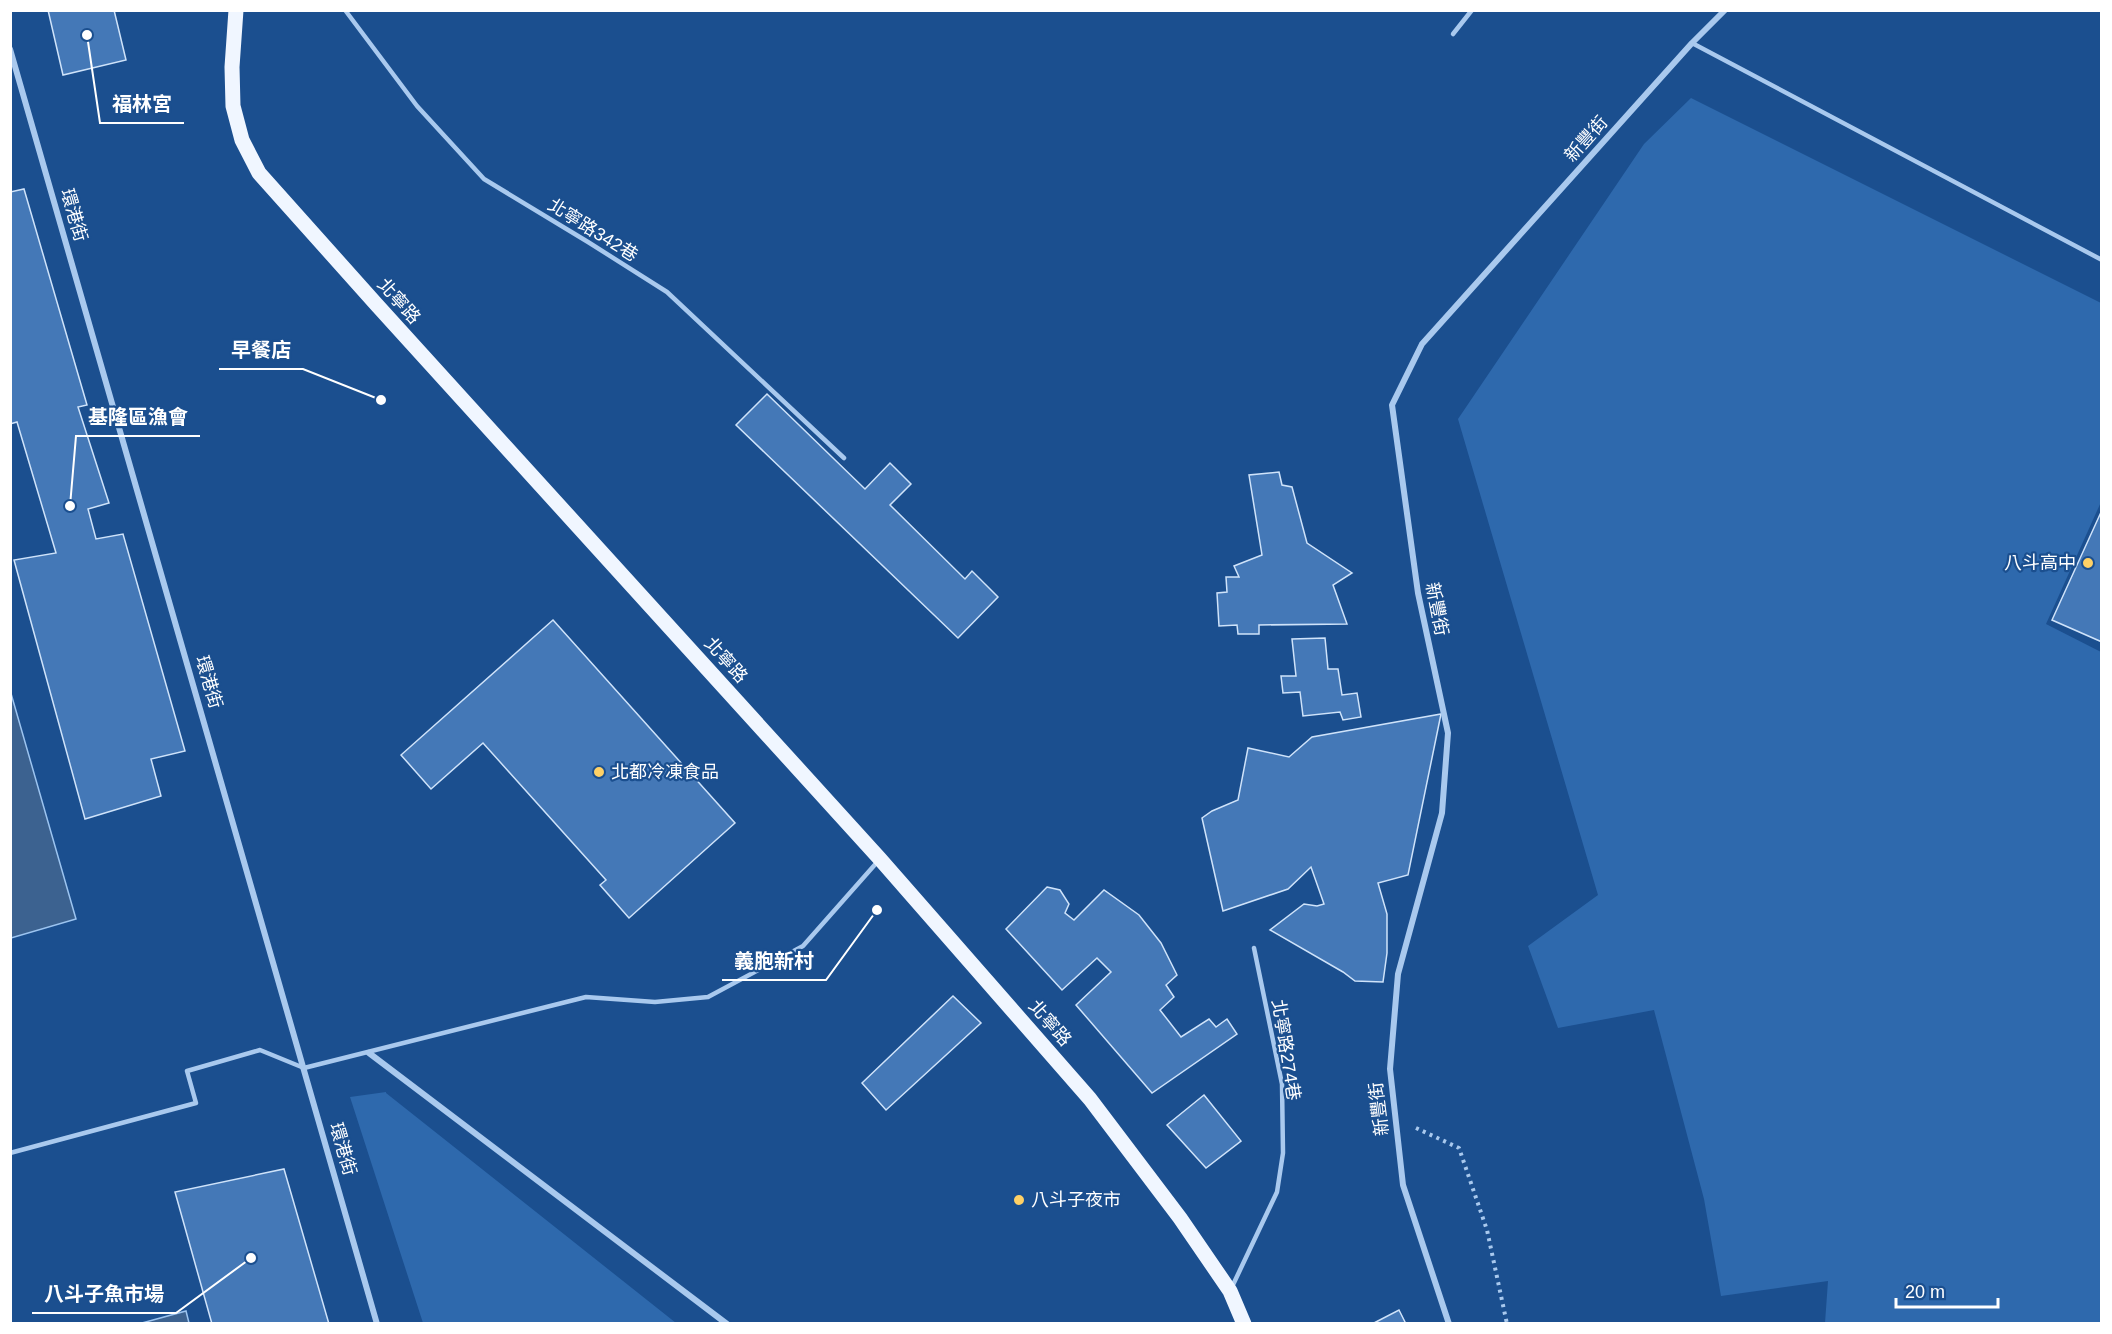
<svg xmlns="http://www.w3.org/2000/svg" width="2112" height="1334" font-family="Helvetica,'Noto Sans TC',sans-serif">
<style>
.green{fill:#2e69ad}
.water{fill:#3c6290;stroke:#9cc4f0;stroke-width:1.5}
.building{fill:#4478b7;stroke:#cfe3fa;stroke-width:1.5}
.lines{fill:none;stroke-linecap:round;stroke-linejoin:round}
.path{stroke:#a9c9ee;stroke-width:4;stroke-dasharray:3 4.5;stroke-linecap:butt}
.service{stroke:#a9c9ee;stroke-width:4.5}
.minor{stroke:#a9c9ee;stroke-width:6}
.primary{stroke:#f0f6ff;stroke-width:15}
.poi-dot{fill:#ffd166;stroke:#1b4f8f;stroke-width:2}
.labels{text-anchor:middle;stroke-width:4.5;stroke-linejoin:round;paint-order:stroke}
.street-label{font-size:18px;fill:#fff;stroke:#1b4f8f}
.poi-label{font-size:18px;fill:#fff;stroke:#1b4f8f;text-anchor:start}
.leader{fill:none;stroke:#fff;stroke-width:2}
.callout-dot{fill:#fff;stroke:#1b4f8f;stroke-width:2}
.callout-label{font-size:20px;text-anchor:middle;font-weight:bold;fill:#fff;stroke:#1b4f8f;stroke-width:4.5;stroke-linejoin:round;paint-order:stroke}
</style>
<rect width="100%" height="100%" fill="#1b4f8f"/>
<!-- green -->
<g class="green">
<polygon points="1691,98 2101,303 2101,502 2046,624 2101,652 2101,1323 1825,1323 1828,1281 1721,1296 1704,1199 1654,1010 1558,1028 1528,946 1598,895 1458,419 1644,144"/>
<polygon points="386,1092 386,1093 676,1323 423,1323 350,1097"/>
</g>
<!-- water -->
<g class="water">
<polygon points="10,690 76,919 11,938 10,938"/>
<polygon points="186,1311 189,1323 142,1323"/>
</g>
<!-- building -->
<g class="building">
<polygon points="48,10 114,10 126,60 63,75"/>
<polygon points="24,189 87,405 78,407 109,503 88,509 96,539 123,534 185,751 151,759 161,796 85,819 14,560 56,553 17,422 10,424 10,192"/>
<polygon points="767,394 865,489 890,463 911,484 890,505 965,579 972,571 998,597 958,638 736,425"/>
<polygon points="1279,472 1282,485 1292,487 1307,543 1352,573 1333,585 1347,624 1259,625 1259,634 1238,634 1237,625 1219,626 1217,593 1227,592 1226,577 1239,577 1234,566 1262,555 1249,475"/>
<polygon points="2102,510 2102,642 2052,620"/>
<polygon points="553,620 735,823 629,918 600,885 606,880 483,743 431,789 401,755"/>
<polygon points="1325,638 1328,669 1338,669 1342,695 1357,693 1361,717 1343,720 1340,712 1303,716 1300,692 1283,693 1281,676 1296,676 1292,639"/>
<polygon points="1441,714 1408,875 1378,883 1387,914 1387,953 1383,982 1355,981 1343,972 1270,930 1304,904 1317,906 1324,904 1311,867 1288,889 1223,911 1202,818 1212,811 1238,800 1248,748 1289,757 1312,737"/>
<polygon points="1047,887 1060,890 1069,904 1065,913 1074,920 1104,890 1139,915 1161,943 1177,975 1166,985 1174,997 1160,1010 1181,1037 1209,1019 1216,1027 1227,1019 1237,1034 1152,1093 1076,1005 1111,972 1097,958 1062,990 1006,929"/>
<polygon points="953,996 981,1023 886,1110 862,1083"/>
<polygon points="1204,1095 1241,1141 1206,1168 1167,1125"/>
<polygon points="284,1169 329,1324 212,1324 175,1192"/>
<polygon points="1399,1310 1406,1324 1372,1324"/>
</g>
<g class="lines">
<!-- path -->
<polyline class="path" points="1416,1128 1459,1148 1487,1230 1507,1324"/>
<!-- service -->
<g class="service">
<polyline points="345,10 417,106 484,179 588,242 667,292 844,458"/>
<polyline points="1453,34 1472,10"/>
<polyline points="1692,43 2102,260"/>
<polyline points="10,1153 196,1103 187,1071 260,1050 304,1068 586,997 655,1002 708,997 803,946 879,860"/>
<polyline points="1231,1289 1277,1192 1283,1153 1282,1084 1254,948"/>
</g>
<!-- minor -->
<g class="minor">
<polyline points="10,49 377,1324"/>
<polyline points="369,1053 727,1324"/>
<polyline points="1449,1324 1403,1185 1390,1069 1398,974 1442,813 1448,733 1418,593 1392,405 1422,344 1692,43 1725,10"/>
</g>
<!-- primary -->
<polyline class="primary" points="236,10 232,67 233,106 242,140 259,173 376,304 880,859 1090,1099 1180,1218 1230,1291 1244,1324"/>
</g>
<!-- markers -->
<g class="poi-dot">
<circle cx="2088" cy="563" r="6"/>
<circle cx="599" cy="772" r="6"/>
<circle cx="1019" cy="1200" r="6"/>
</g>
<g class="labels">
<!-- street labels -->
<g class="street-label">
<text transform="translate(1586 139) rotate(-48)" y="6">新豐街</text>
<text transform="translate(74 215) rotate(74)" y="6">環港街</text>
<text transform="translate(593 230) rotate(32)" y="6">北寧路342巷</text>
<text transform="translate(399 301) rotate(48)" y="6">北寧路</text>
<text transform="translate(1437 609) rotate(79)" y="6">新豐街</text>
<text transform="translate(726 660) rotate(48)" y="6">北寧路</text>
<text transform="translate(209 682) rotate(74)" y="6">環港街</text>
<text transform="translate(1050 1023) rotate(49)" y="6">北寧路</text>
<text transform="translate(1286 1050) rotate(81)" y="6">北寧路274巷</text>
<text transform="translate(1379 1109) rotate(-97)" y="6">新豐街</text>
<text transform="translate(343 1149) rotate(74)" y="6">環港街</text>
</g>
<!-- poi labels -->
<g class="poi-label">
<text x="2076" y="569" text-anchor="end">八斗高中</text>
<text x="611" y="778">北都冷凍食品</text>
<text x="1031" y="1206">八斗子夜市</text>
</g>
</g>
<!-- callouts -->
<path class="leader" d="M87 35L100 123H184M381 400L303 369H219M70 506L76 436H200M877 910L826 980H722M251 1258L176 1313H32"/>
<g class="callout-dot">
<circle cx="87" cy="35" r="6"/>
<circle cx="381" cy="400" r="6"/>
<circle cx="70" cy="506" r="6"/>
<circle cx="877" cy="910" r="6"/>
<circle cx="251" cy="1258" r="6"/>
</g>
<g class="callout-label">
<text x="142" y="111">福林宮</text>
<text x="261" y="357">早餐店</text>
<text x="138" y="424">基隆區漁會</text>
<text x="774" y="968">義胞新村</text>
<text x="104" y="1301">八斗子魚市場</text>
</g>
<!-- border -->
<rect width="2112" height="1334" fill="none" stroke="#ffffff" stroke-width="24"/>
<!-- scale -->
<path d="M1896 1298v9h102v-9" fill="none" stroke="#ffffff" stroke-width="3"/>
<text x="1905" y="1298" font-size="18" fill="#ffffff" stroke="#1b4f8f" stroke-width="4.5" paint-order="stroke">20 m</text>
</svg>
